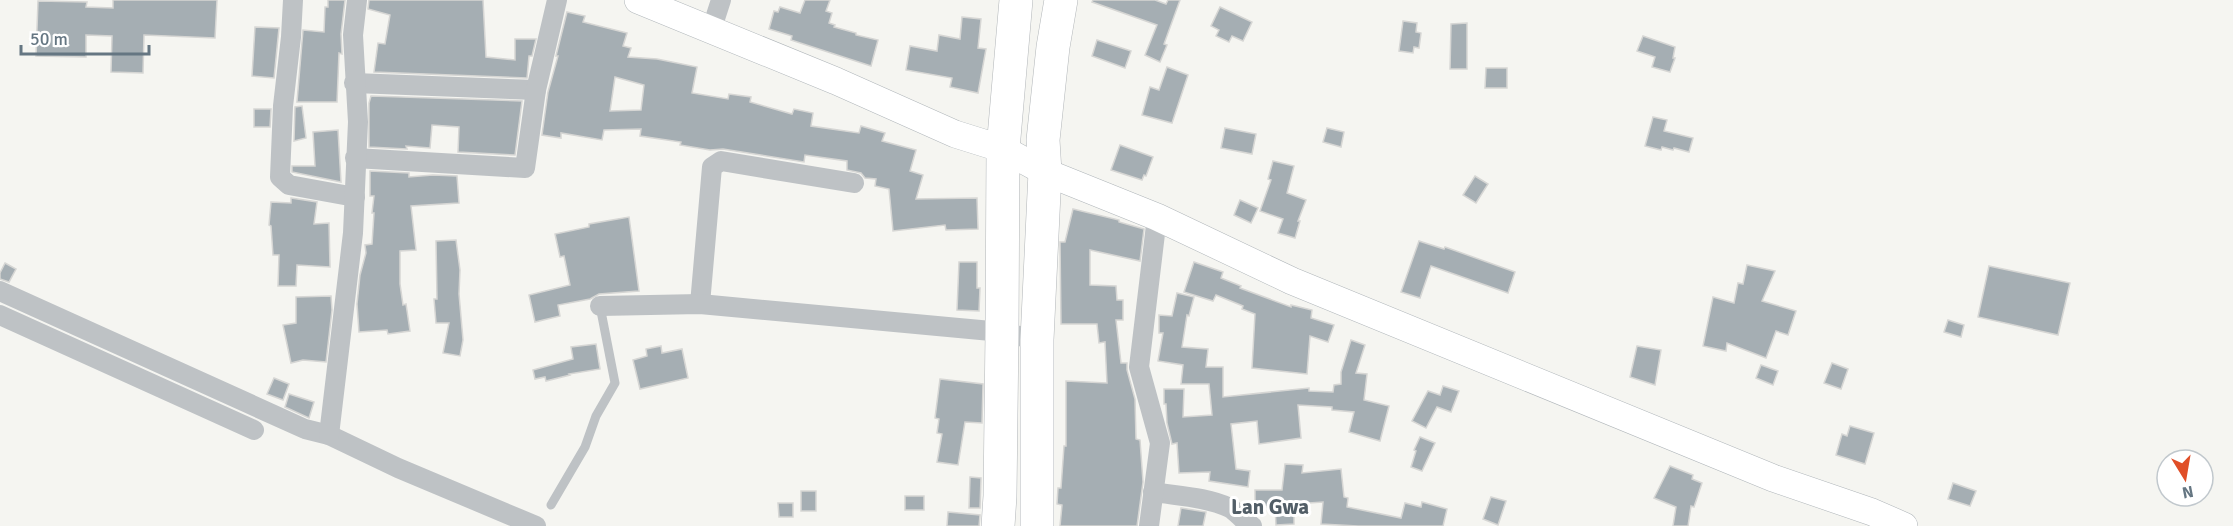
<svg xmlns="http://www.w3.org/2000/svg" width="2233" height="526" font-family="Signika,sans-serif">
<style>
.building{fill:#a5aeb3;stroke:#d6d6d4;stroke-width:1.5;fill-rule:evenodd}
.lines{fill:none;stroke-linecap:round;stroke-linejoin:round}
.secondary-casing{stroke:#b0b6ba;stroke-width:28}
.highway-casing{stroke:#b1b5b8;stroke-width:34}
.lane{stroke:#bec2c5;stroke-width:9}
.street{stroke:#bec2c5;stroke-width:20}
.secondary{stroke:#fff;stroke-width:27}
.highway{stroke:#fff;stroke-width:33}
.labels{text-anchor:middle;stroke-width:6;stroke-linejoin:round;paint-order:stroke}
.quarter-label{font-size:21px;font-weight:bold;fill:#525e67;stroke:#fff}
</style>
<rect width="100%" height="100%" fill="#f5f5f1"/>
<!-- building -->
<g class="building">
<polygon points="113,0 217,0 215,38 144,35 143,73 111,72 112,36 86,35 86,57 36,56 38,1 87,2 86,7 113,8"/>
<polygon points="328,0 345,0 341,34 342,54 339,53 337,102 297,102 303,30 324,32 325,7 328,7"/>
<polygon points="369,0 483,0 486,57 515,60 515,39 536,39 532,56 529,56 527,78 374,72 378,43 385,44 390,15 368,9"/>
<polygon points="805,0 830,0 826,11 832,13 829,23 835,25 834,27 856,33 856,35 878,40 871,66 791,40 792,36 769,29 774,11 778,12 780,7 800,13"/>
<polygon points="1093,0 1155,0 1166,4 1168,0 1180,0 1164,44 1167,45 1160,62 1145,55 1157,25 1092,2"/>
<polygon points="1220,7 1252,22 1243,41 1232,36 1229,42 1216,36 1219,30 1211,26"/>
<path d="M567 12 585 16 583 22 627 33 623 46 631 48 628 57 657 59 697 67 692 93 728 99 729 94 751 97 750 102 792 114 794 109 813 113 811 126 859 133 861 126 885 133 882 141 916 150 910 171 923 175 916 199 977 198 978 229 946 230 945 225 893 231 889 189 875 186 876 179 865 178 861 173 847 170V161L805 155 804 162 723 149 710 150 680 145 681 142 640 136 641 129 604 130 602 140 561 133V138L542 135 548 92 558 56H556ZM615 77 644 85 641 110 610 111Z"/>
<polygon points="962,17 981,19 978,48 986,49 978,93 950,87 952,78 906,70 910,46 937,51 939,35 960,39"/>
<polygon points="1403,21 1417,23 1416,32 1421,33 1419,48 1414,47 1413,53 1399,51"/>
<polygon points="1467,23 1467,69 1450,69 1451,24"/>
<polygon points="255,27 279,28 274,78 252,76"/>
<polygon points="1643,36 1675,47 1673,58 1675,58 1670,72 1652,67 1655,57 1637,51"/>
<polygon points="1097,40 1131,51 1125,68 1092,56"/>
<polygon points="1167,67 1188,75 1172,123 1142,115 1150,87 1159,90"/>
<polygon points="1486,68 1507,68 1507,88 1485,88"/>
<polygon points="371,96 522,101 515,155 458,152 459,127 432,125 430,148 406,146 407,149 369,147 369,103"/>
<polygon points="302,106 306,138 294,141 295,107"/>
<polygon points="254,109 271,109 270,127 254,127"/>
<polygon points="1653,117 1667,120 1664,131 1693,138 1689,152 1674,148 1673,150 1662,147 1661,150 1645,146"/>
<polygon points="1225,128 1256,134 1252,154 1221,148"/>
<polygon points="1327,128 1344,132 1341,147 1323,142"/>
<polygon points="338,130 341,182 292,172 292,166 315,166 313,132"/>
<polygon points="1120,145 1153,157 1146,176 1144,175 1142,180 1111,170"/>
<polygon points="1273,161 1294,166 1287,193 1306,200 1298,221 1300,221 1295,238 1278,233 1283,219 1260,211 1271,180 1268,179"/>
<polygon points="370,171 409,173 409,177 433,175 457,176 459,203 411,206 416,250 400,251 400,284 403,305 406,304 410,331 388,334 387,330 359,332 357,304 360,275 366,253 365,245 372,244 374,213 372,213 374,196 370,196"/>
<polygon points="1475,176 1488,184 1476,203 1463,195"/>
<polygon points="291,198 317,202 314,224 329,223 330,267 297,265 296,286 278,286 279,255 273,255 271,226 269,225 271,202 291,203"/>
<polygon points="1240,200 1258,208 1251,223 1234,215"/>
<polygon points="1073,209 1119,220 1119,222 1144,229 1140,261 1090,250 1090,285 1116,286 1117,300 1123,300 1123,320 1116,320 1121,363 1127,363 1127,370 1135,399 1136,439 1140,440 1143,482 1137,526 1060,526 1062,505 1057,504 1058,488 1061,488 1064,446 1066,446 1066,381 1107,383 1105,342 1099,343 1097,324 1061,324 1060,242 1065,242"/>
<polygon points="629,217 639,291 599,294 590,299 558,305 560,316 535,322 529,295 570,285 564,256 560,257 555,234 589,227 589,224"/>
<polygon points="456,240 460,270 459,294 463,340 460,356 443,353 449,323 436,323 434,299 437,299 436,241"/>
<polygon points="1419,241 1444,249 1445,247 1515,272 1508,293 1431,266 1420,298 1401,292"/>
<polygon points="959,262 977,262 977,288 980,288 979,311 957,310"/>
<polygon points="1194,262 1223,272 1221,278 1241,286 1240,288 1291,307 1291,305 1312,310 1311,318 1334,325 1328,342 1310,336 1307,374 1252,368 1255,314 1242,309 1243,306 1216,295 1213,301 1184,292"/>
<polygon points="5,263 16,269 9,282 0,279 0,273"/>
<polygon points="1747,265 1775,271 1762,301 1796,311 1788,335 1776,331 1766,358 1727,343 1726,351 1703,346 1713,297 1734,303 1738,283 1743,284"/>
<polygon points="1989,266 2070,283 2058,335 1978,317"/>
<polygon points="1177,293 1194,297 1189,316 1187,315 1182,347 1208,349 1206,367 1223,367 1223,397 1309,388 1309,391 1333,392 1334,385 1341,384 1341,372 1351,340 1365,345 1356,373 1367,374 1364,400 1389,406 1380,441 1349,432 1354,412 1332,410 1332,407 1298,405 1301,438 1259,444 1257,421 1231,424 1236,469 1250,471 1248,487 1209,481 1210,472 1179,473 1177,443 1172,444 1167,423 1166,404 1164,404 1164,389 1184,389 1183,417 1212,415 1209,384 1181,384 1183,365 1158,361 1163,333 1159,333 1159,315 1172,316"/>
<polygon points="331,296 332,310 326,362 303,360 291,363 283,325 296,323 296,297"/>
<polygon points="1948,320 1964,325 1961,337 1944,332"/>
<polygon points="596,344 600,369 569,374 570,375 546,381 545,377 535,379 533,370 573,359 571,347"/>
<polygon points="661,346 662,353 682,349 688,378 640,389 633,360 647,356 646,349"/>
<polygon points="1637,346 1661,350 1655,385 1630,377"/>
<polygon points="1832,363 1848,369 1841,389 1824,383"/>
<polygon points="1761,365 1778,371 1773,385 1756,378"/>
<polygon points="274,378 289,384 283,400 267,394"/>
<polygon points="940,379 983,384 982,423 965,422 958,465 937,462 942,434 937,433 939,419 935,418"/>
<polygon points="1443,386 1459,391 1451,412 1437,407 1426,428 1412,421 1428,391 1440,395"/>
<polygon points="289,394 314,402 309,418 285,407"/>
<polygon points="1850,426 1874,433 1865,464 1836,455 1842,434 1847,436"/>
<polygon points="1420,437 1435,443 1422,471 1411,467 1416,451 1414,450"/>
<polygon points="1285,464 1303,465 1302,473 1341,469 1344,497 1348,498 1347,507 1401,518 1405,503 1421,507 1422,502 1447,509 1443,526 1358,526 1321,524 1323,502 1294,504 1294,524 1276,525 1275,507 1255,507 1255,490 1282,490"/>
<polygon points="1670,466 1693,475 1692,479 1702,483 1694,507 1691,506 1688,526 1673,526 1676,507 1654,498"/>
<polygon points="970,477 981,478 980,508 969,508"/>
<polygon points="1953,483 1976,491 1970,506 1948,499"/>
<rect x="801" y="491" width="15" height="20"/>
<rect x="905" y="496" width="19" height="14"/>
<polygon points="1491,497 1506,501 1498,525 1483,519"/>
<polygon points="778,503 793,503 793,517 779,517"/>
<polygon points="1181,508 1206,512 1203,526 1178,526"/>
<polygon points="948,512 980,515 979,526 947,526"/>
</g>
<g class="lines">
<!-- secondary casing -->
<g class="secondary-casing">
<polyline id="secondary" points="638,0 836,81 955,134 1003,149 1045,172 1157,217 1292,281 1773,478 1872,512 1904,526"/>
</g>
<!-- highway casing -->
<g class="highway-casing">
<g id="highway">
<polyline points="998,526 1000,496 1002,332 1003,149 1016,0"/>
<polyline points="1037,526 1037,340 1045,172 1043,140 1053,47 1061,0"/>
</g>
</g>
<!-- lane -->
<polyline class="lane" points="551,505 585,447 596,416 615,383 600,306"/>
<!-- street -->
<g class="street">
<polyline points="293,0 291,37 283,106 280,177 289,185 355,197"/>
<polyline points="711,31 721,0"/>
<polyline points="354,83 536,90"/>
<polyline points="355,158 525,168 536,90 557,0"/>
<polyline points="0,291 305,429 329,435 398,468 536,526"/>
<polyline points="700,304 712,167 721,161 854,183"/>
<polyline points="600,306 700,304 1002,332 1037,340"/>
<polyline points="0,315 254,430"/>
<polyline points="329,435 353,233 358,122 353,35 357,0"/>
<path d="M1153 492C1178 496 1207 497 1230 508 1237 512 1243 521 1252 526"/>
<polyline points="1149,526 1160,443 1139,367 1157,217"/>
</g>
<!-- secondary -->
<use href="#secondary" class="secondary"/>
<!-- highway -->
<use href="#highway" class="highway"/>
</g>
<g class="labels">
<!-- quarter labels -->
<g class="quarter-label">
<text x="1270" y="514">Lan Gwa</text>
</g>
</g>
<!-- north arrow -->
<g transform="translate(2185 478) rotate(169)"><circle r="28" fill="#ffffff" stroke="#c1c8cd" stroke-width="1.5"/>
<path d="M0-4.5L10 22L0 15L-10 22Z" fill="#e04e27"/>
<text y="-9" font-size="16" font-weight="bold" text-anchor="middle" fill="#657682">N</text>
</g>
<!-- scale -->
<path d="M21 45v9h128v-9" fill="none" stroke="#657682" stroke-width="3"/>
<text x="30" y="45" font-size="18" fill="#657682" stroke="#ffffff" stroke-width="4.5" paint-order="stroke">50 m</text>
</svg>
